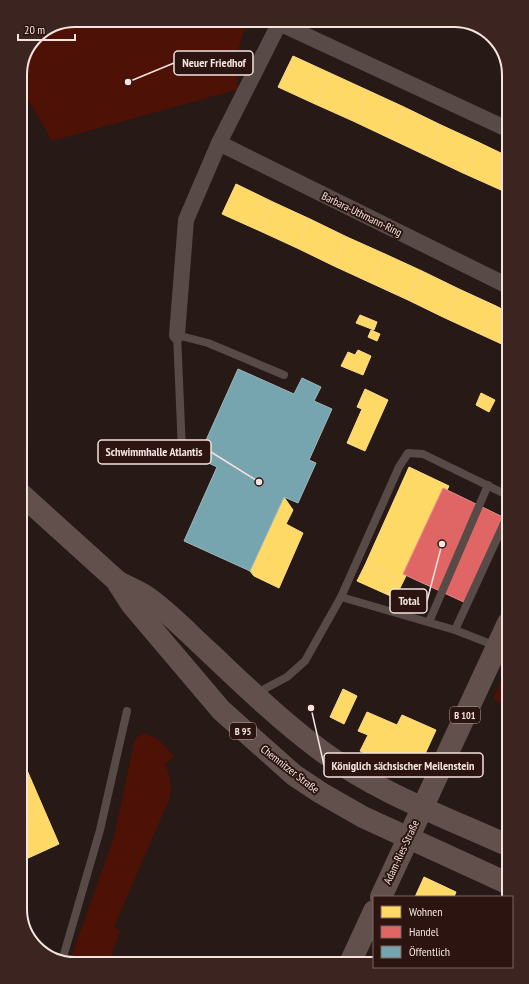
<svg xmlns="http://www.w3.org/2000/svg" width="529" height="984" font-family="'PT Sans Narrow',sans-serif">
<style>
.green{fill:#4d1106}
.homes{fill:#ffd966;stroke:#fcdc8a}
.shops{fill:#e06666;stroke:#e68c8a}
.public{fill:#76a5af;stroke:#9cb8bd}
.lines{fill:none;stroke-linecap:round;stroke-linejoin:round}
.service{stroke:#584a47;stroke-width:8}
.minor{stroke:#584a47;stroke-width:16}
.primary{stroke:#62504c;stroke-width:22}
.labels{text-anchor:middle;stroke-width:4;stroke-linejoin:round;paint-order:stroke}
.shield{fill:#2c1510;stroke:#b8a5a1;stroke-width:1}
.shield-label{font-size:10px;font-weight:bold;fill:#f4e3df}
.street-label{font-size:11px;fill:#f4e3df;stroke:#2c1510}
.rim{fill:none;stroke:#f4e3df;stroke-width:2}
.leader{fill:none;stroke:#f4e3df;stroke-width:1.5}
.callout-dot{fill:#f4e3df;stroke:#2c1510;stroke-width:1.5}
.callout{fill:#2c1510;stroke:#f4e3df;stroke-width:1.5}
.callout-label{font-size:12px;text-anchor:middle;font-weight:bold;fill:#f4e3df}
</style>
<rect width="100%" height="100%" fill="#261916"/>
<!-- green -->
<g class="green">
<path d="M75 20H249C239 42 232 66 239 89L52 141 20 85V71L36 36Z"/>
<polygon points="508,669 508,706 493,699"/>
<path d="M144 733 158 739 174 756 165 764C170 777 173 786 169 800L114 927 120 931 108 964H88V961L72 955 114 837 134 743 137 737Z"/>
</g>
<!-- homes -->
<g class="homes">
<polygon points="293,56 330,73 315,104 278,87"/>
<polygon points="330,73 367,90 353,121 315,104"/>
<polygon points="367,90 404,107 389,138 353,121"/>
<polygon points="404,107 441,125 427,156 389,138"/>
<polygon points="441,125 478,142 463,173 427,156"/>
<polygon points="478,142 505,155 505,180 501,190 463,173"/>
<polygon points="505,180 505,192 501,190"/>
<polygon points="236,184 273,202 260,231 222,214"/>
<polygon points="273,202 310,219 297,248 260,231"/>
<polygon points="310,219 347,237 334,266 297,248"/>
<polygon points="347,237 385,254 371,283 334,266"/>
<polygon points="385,254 422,271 408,300 371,283"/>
<polygon points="422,271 459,289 445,318 408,300"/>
<polygon points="459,289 496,306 482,335 445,318"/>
<polygon points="496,306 506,311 506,346 482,335"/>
<polygon points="360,315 377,322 374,330 356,323"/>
<polygon points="371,330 380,334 377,341 368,337"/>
<polygon points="358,350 371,356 363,375 341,366 348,352 355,355"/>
<polygon points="365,389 388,400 365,451 347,443 362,409 357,407"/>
<polygon points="481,393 495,400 489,412 476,405"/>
<polygon points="409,467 449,486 403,582 365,565"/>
<polygon points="284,497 293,510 286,524 303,533 279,588 254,576 250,571"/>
<polygon points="365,565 403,582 395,598 357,581"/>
<polygon points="343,689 357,696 344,724 330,717"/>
<polygon points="367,712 397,725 402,715 436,730 415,776 360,751 368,735 358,731"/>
<polygon points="23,761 59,844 26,859 24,853"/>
<polygon points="424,877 456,892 454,897 415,897"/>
</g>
<!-- shops -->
<polygon class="shops" points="443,488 507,519 468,604 403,574"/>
<!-- public -->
<polygon class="public" points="238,369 294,394 302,378 321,387 314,401 332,409 309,460 316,463 298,503 284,497 250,571 184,541 217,467 198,458"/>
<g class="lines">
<!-- service -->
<g class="service">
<polyline points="182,450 177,335 208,343 284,375"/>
<polyline points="341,597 455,630 507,517"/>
<polyline points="429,622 488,485"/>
<polyline points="455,630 496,646"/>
<polyline points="255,694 287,677 305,661 341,597 399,467 408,453 423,454 507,495"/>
<polyline points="62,961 100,830 127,711"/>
</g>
<!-- minor -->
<g class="minor">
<polyline points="279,23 505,128"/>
<polyline points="219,143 506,285"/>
<polyline points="177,335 186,220 219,143 281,20"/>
</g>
<!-- primary -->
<g class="primary">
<polyline points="22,495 116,580 132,605 221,710 294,775 321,793 363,817 509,884"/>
<path d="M117 581C126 586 136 590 144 595 168 611 189 634 210 653 244 685 278 718 315 746 373 791 443 816 509 846"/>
<polyline points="381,897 508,623"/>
<polyline points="351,961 374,911"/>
</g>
</g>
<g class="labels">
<!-- shield labels -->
<g class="shield">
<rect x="450" y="707" width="30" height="16" rx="3"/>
<rect x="230" y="723" width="26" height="16" rx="3"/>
</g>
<g class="shield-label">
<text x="465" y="719">B 101</text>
<text x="243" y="735">B 95</text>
</g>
<!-- street labels -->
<g class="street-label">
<text transform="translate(362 214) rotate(26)" y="4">Barbara-Uthmann-Ring</text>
<text transform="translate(290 769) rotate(38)" y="4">Chemnitzer Straße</text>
<text transform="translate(401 852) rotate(-65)" y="4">Adam-Ries-Straße</text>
</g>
</g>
<!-- crop -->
<path d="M0 0H529V984H0ZM75 27H454A48 48 0 0 1 502 75V909A48 48 0 0 1 454 957H75A48 48 0 0 1 27 909V75A48 48 0 0 1 75 27Z" fill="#3c2521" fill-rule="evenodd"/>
<path class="rim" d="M75 27H454A48 48 0 0 1 502 75V909A48 48 0 0 1 454 957H75A48 48 0 0 1 27 909V75A48 48 0 0 1 75 27Z"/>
<!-- callouts -->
<path class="leader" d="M128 82L174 63M259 482L211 452M442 544L427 601M311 708L324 765"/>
<g class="callout-dot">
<circle cx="128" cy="82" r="4"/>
<circle cx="259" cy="482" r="4"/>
<circle cx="442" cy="544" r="4"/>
<circle cx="311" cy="708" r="4"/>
</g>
<g class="callout">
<rect x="174" y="51" width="79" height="24" rx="4"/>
<rect x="98" y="440" width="113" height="24" rx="4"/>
<rect x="390" y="589" width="37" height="24" rx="4"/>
<rect x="324" y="753" width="159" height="24" rx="4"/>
</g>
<g class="callout-label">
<text x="214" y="67">Neuer Friedhof</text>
<text x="154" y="456">Schwimmhalle Atlantis</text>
<text x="409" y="605">Total</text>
<text x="403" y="770">Königlich sächsischer Meilenstein</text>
</g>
<!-- legend -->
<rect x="373" y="896" width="140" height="72" fill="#2c1510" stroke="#7c6763"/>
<rect x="381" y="906" width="20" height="12" fill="#ffd966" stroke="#7c6763"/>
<text x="409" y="916" font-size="12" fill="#f4e3df">Wohnen</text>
<rect x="381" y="926" width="20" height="12" fill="#e06666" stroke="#7c6763"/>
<text x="409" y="936" font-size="12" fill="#f4e3df">Handel</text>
<rect x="381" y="946" width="20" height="12" fill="#76a5af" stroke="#7c6763"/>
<text x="409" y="956" font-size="12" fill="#f4e3df">Öffentlich</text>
<!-- scale -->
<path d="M18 34v6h57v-6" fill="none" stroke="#f4e3df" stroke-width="2"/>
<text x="24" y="34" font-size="12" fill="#f4e3df" stroke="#2c1510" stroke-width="3" paint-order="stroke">20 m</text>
</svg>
